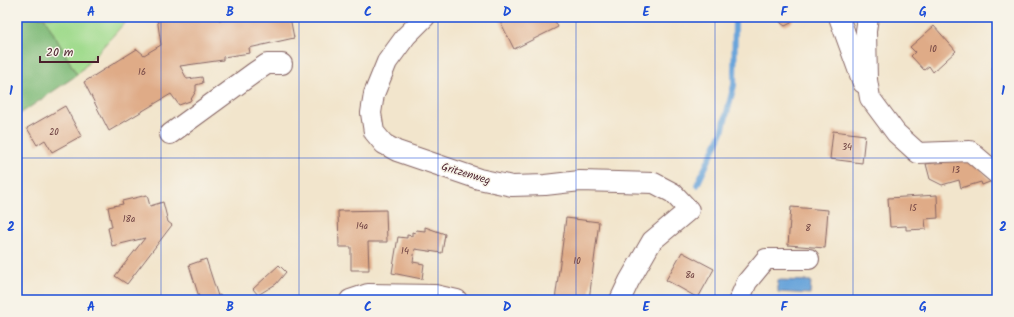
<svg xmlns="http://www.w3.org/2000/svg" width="1014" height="317" font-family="Kalam,sans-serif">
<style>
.green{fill:#a1db8e;stroke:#767d5c}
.forest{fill:#80bb79;stroke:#656d52}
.water{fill:#69a4da;stroke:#5a6282}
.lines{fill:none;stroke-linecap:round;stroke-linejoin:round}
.stream{stroke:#69a4da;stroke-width:6}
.building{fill:#dfab87}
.minor-casing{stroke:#856463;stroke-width:22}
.minor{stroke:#fff;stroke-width:20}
.grid{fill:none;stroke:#1d4ed8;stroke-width:1;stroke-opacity:0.55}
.labels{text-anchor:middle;stroke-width:3;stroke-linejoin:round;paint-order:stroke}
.number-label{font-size:9px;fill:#6f4242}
.street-label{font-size:11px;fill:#4a1f2b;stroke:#f7f3e8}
.neatline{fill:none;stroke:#1d4ed8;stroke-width:1.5}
.grid-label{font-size:13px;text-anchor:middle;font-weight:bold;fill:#1d4ed8}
</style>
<rect width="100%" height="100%" fill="#f7f3e8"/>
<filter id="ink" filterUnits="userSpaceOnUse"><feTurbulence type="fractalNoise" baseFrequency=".025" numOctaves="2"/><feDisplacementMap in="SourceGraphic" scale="8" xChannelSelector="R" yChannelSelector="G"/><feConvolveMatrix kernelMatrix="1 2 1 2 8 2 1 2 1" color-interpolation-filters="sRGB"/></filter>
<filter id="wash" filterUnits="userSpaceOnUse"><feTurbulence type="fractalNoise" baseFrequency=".012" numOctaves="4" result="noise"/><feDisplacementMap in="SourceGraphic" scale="16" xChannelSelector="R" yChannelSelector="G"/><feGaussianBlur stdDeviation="0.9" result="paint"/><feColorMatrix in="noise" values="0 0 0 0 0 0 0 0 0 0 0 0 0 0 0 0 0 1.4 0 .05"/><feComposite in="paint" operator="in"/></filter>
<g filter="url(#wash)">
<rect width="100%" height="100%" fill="#f2e5cc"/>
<!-- green -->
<polygon class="green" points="44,17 130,17 77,75"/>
<!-- forest -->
<polygon class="forest" points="17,17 44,17 77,75 17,116"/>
<!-- water -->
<polygon class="water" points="778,280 811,281 810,294 778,292"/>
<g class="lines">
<!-- stream -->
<polyline class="stream" points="697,185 722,132 734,85 735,21 736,17"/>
</g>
<g id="blocks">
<!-- building -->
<g class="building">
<polygon points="157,17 218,17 219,20 235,17 290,17 294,38 249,48 250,53 223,57 223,60 180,66 187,79 202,77 203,83 196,85 196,91 190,101 179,105 171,94 109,131 84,82 137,49 144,55 161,45"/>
<polygon points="498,17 553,17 558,27 514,49"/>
<polygon points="778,17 795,17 791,23 785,26 781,23"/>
<polygon points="934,26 956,51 933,72 929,66 924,70 911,56 915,52 910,47"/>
<polygon points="997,64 997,75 992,68"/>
<polygon points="65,106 81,136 52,152 45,140 37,145 27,128"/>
<polygon points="833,131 865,135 862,163 830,159"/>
<polygon points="970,158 992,181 982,185 981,182 961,188 959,180 942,185 930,179 926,164"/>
<polygon points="147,195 150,206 163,202 168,222 172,225 127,284 115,276 145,238 112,246 108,228 112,227 108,207 123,204 122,201"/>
<polygon points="937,195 938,218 925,219 926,229 906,230 906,226 890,227 888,198"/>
<polygon points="791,207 828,210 825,248 788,245"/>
<polygon points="386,210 387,242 368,242 369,270 351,270 351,247 339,247 338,211"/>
<polygon points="566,218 599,222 589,300 555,300"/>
<polygon points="425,227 445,234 442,253 415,249 413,262 424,264 422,279 392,273 398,237 407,238 407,235 412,236 412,232 415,233 416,230 425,231"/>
<polygon points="682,252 714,269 698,298 666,280"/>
<polygon points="206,259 218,296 220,295 222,300 200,300 189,265"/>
<polygon points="279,265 286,272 276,284 258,295 253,289"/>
</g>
</g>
</g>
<g filter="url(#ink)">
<use href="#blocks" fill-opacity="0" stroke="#856463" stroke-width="1"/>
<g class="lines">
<!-- minor casing -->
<g class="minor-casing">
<g id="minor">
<polyline points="425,17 406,36 387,62 374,94 371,113 374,132 384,144 397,151 479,179 512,186 545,185 580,181 654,183 673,193 689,210 652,241 629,281 620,300"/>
<polyline points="839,17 863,83"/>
<polyline points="868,17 866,31 867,80 870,98 896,133 918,153 970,151 997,174"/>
<polyline points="170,134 255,72 267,64 282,64"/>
<polyline points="350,300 368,294 435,295 457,300"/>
<polyline points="739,300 747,282 766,259 809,259"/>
</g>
</g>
<!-- minor -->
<use href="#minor" class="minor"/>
</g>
</g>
<!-- grid -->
<path class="grid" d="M161 17V300M299 17V300M438 17V300M576 17V300M715 17V300M853 17V300M17 158H997"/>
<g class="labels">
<!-- number labels -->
<g class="number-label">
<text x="933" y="52">10</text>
<text x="142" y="75">16</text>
<text x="54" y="135">20</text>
<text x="847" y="150">34</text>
<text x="956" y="173">13</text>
<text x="913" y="211">15</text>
<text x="129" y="222">18a</text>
<text x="362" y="229">14a</text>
<text x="808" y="231">8</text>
<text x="405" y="254">14</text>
<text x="577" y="264">10</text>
<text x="690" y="278">8a</text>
</g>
<!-- street labels -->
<g class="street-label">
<text transform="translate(466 173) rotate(17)" y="4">Gritzenweg</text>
</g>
</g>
<!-- margin -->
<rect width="1014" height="317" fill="none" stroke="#f7f3e8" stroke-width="44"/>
<!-- scale -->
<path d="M40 56v6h58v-6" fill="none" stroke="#4a1f2b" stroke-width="2"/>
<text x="46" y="56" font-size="12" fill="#4a1f2b" stroke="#f7f3e8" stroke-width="3" paint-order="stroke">20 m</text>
<rect x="22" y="22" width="970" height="273" class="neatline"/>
<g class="grid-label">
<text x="91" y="16">A</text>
<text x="230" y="16">B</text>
<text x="368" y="16">C</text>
<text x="507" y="16">D</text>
<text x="646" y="16">E</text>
<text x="784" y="16">F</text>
<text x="923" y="16">G</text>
<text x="11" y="95">1</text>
<text x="1003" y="95">1</text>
<text x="11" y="231">2</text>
<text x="1003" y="231">2</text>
<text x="91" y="311">A</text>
<text x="230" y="311">B</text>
<text x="368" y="311">C</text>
<text x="507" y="311">D</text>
<text x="646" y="311">E</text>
<text x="784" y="311">F</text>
<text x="923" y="311">G</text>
</g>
</svg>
